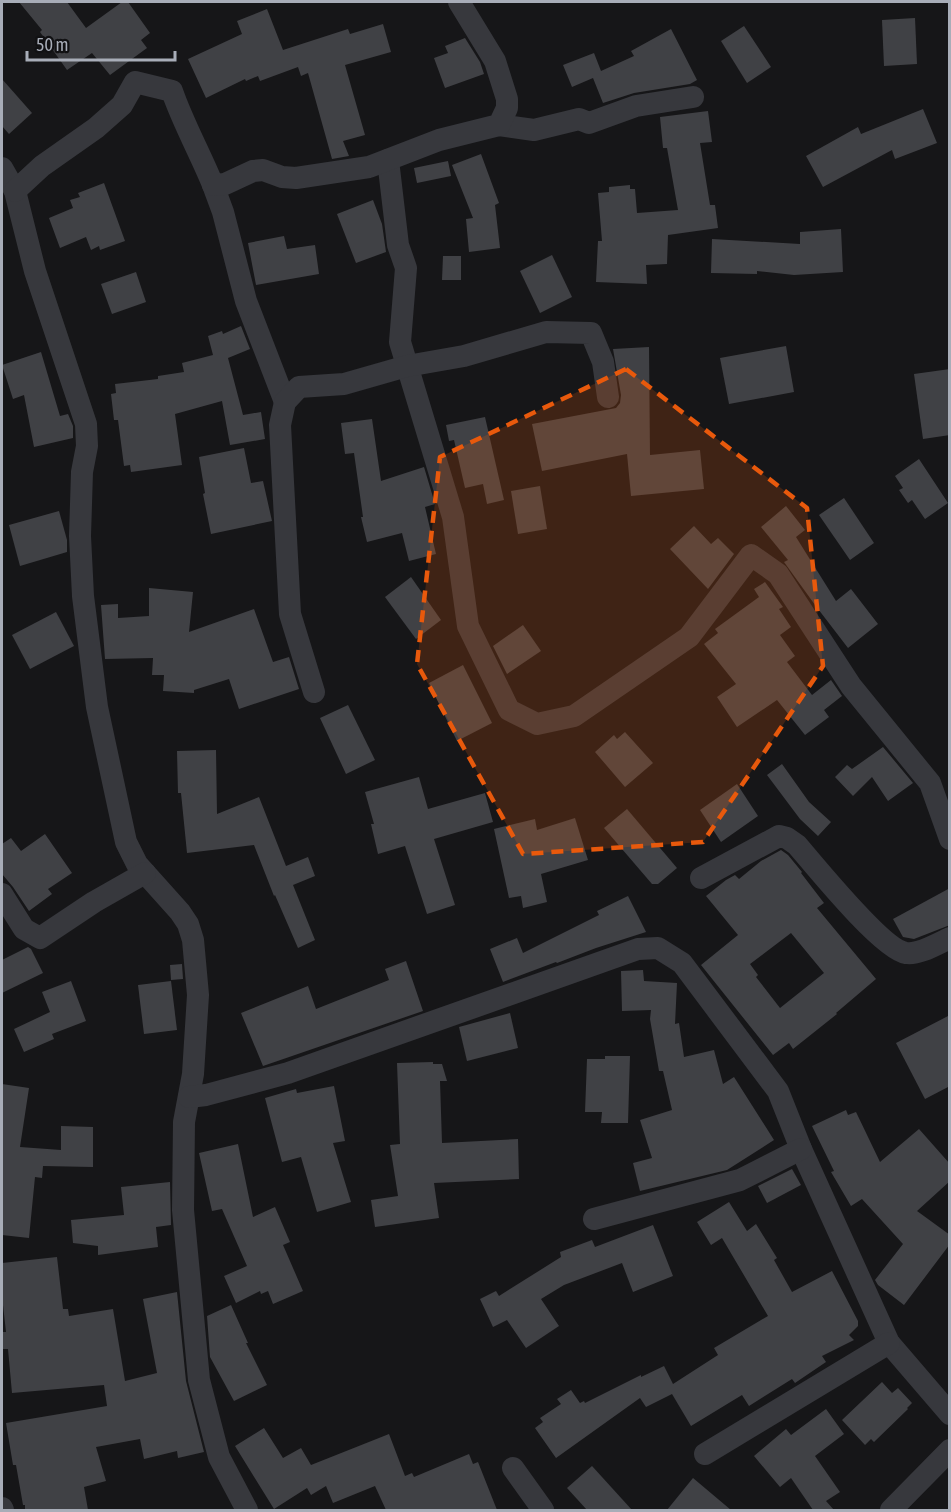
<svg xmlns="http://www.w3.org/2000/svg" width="951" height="1512" font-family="'Asap Condensed',sans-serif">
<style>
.building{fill:#404145;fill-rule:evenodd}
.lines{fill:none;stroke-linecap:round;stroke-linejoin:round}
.minor{stroke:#37383d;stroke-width:22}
.marked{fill:#e8590c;fill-opacity:0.2;stroke:#e8590c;stroke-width:4.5;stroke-dasharray:12 8;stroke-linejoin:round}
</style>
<rect width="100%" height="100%" fill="#161618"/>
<!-- building -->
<g class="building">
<polygon points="19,2 67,2 86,28 122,2 128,2 150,33 141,40 147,48 110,75 92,53 67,70 40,32 42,30"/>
<polygon points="267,9 283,50 348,29 350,34 383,24 391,52 345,65 365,135 343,141 349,156 332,159 308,73 301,76 298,67 260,81 258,76 246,81 245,79 206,98 188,59 242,34 237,21"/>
<polygon points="915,18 917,64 884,66 882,20"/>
<polygon points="744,26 771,67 747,83 721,41"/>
<polygon points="671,29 697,80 690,84 634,93 603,103 593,78 572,87 563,65 594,53 601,71 634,56 631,51"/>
<polygon points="465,38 480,62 484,74 445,88 434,58 448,53 445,46"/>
<polygon points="2,79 32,113 9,134 2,126"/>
<polygon points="923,109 937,143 895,159 892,150 823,187 806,156 858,127 861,134"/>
<polygon points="708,111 712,142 700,143 710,205 715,205 718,228 668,235 667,264 646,265 647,284 596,282 598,241 602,241 598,193 609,192 609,187 630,185 630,189 635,189 637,213 678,210 667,148 663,148 660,117"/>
<polygon points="481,154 499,203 495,205 500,248 469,252 466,219 473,218 452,165"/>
<polygon points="448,161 451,176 417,183 414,168"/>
<polygon points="104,183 125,241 100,250 99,246 91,250 86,237 60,248 49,218 73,208 70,200 80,197 78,193"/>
<polygon points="373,200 382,224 386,252 356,263 337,214"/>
<polygon points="841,229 843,272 794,275 757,271 757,274 711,273 712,239 800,244 800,232"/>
<polygon points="284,236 287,249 315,245 319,274 256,285 248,243"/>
<polygon points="552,255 572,297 540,313 520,271"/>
<polygon points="443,256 461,256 461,280 442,280"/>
<polygon points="136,272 146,302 112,314 101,284"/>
<polygon points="241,326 250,349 228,358 243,415 261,412 265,439 230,445 222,401 175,414 182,465 131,472 130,465 124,466 118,420 114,420 111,394 116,393 115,384 158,379 158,376 184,372 182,363 213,355 208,336 222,331 223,334"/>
<polygon points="786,346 794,392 729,404 720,358"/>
<polygon points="649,347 650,455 700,450 704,489 631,496 627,454 542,471 532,424 616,408 620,403 621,395 613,349"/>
<polygon points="41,352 60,416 68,414 73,426 73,438 34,447 24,395 13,399 2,365"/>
<polygon points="950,369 950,435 923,439 914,374"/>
<polygon points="485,417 504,500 487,504 483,484 465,488 454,440 449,441 446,425"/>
<polygon points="372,419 381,481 424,467 435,504 425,507 436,554 409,561 402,533 367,542 361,517 363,517 354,453 345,454 341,423"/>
<polygon points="244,448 251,483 263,481 272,521 211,534 203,494 205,493 199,457"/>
<polygon points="919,459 948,503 925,519 912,500 908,503 899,490 903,488 895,476"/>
<polygon points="540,486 547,529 518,534 511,491"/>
<polygon points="844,498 874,543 850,560 819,515"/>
<polygon points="786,506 805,530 796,537 836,601 851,589 878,624 848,648 815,605 784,562 788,560 761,527"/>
<polygon points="59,511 67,540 67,552 20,566 9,525"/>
<polygon points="694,526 711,544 718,538 734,554 708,589 670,549"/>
<polygon points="411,577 441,620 416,639 385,597"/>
<polygon points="765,582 783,607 779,609 791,627 780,635 795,656 787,662 812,695 831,680 842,696 824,710 829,717 805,735 777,700 737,727 717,697 736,684 704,644 718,633 715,629 759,597 754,589"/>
<polygon points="149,588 193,592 189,632 254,609 273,662 289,657 299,689 239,709 229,679 194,690 194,693 163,691 164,675 152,675 153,658 105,659 101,605 118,604 118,618 149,616"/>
<polygon points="56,612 74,646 30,669 12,635"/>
<polygon points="523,625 541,651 507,674 493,646"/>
<polygon points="463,665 492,723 457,741 429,683"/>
<polygon points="348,705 375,760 346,774 320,718"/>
<polygon points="625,732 653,763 625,787 595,752 614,735 617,739"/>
<polygon points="883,747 913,783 888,801 872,777 853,796 835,777 847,765 852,769"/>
<polygon points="216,750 217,814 259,797 286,866 308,857 315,876 293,885 315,940 298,948 275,895 274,896 254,845 187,853 181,793 178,793 177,751"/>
<polygon points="782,764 809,802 831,822 818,836 800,819 767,775"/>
<polygon points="419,777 428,809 485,793 493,822 434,839 455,905 427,914 405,846 378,854 371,824 374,824 365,792"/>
<polygon points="737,784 758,816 721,842 700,810"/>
<polygon points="627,809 677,868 658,884 652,884 604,828"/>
<polygon points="575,818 588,860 541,874 547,902 523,908 521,896 509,898 494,829 535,819 537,830"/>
<polygon points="45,834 72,873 48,889 52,894 29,911 13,887 2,874 2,844 11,838 21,851"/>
<path d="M781 850 788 855 802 872 801 873 824 903 817 908 876 979 836 1013 837 1014 793 1049 789 1043 773 1055 701 965 738 935 706 896 726 880 735 875 739 879 761 861ZM791 933 824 973 780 1008 756 977 758 975 750 964Z"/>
<polygon points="950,888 950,925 914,939 903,937 893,919"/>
<polygon points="628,896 646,932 596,948 557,963 556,962 503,982 490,949 517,938 523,953 599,915 597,911"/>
<polygon points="28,947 31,949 43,973 2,993 2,960"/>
<polygon points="406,961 423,1011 263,1066 241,1013 308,986 316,1009 389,980 385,969"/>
<polygon points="182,964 183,979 171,980 170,965"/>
<polygon points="643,970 644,981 677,983 675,1024 679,1023 684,1057 714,1050 723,1084 734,1077 774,1140 727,1170 640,1191 633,1163 652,1158 640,1120 672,1110 663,1071 659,1071 650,1019 651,1010 622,1011 621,971"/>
<polygon points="71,981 86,1021 52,1034 54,1039 24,1052 14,1029 50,1012 42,992"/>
<polygon points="171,981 177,1030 144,1034 138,985"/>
<polygon points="510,1013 518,1048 467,1061 459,1027"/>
<polygon points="950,1015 950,1086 925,1099 896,1043"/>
<polygon points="605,1056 630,1056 628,1123 601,1123 602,1112 585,1112 587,1059 605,1059"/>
<polygon points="433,1062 433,1064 442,1064 447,1081 440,1081 442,1143 518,1139 519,1179 434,1183 439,1218 375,1227 371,1200 398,1196 390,1145 400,1144 397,1063"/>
<polygon points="2,1084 29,1088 20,1147 61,1150 61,1126 93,1127 93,1167 43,1166 42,1178 35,1177 29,1238 2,1235"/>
<polygon points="334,1086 345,1141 333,1143 351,1202 317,1212 301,1157 282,1162 265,1098 296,1089 297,1093"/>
<polygon points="846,1110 848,1115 856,1112 880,1162 919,1129 950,1164 950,1181 917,1211 950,1235 950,1244 904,1305 878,1285 875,1280 903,1244 862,1199 851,1206 831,1172 834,1171 812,1126"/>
<polygon points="238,1144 253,1217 275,1207 290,1242 283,1245 303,1291 273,1304 268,1291 261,1294 260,1291 236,1303 224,1276 247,1266 222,1209 212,1211 199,1153"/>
<polygon points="792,1169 801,1185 767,1203 758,1186"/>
<polygon points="170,1182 171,1225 156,1227 158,1247 98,1255 98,1246 73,1243 71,1220 124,1215 121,1187"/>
<polygon points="729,1202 747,1231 756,1224 777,1258 774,1260 792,1292 832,1271 858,1321 858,1326 849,1335 854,1340 822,1356 826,1362 795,1383 792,1379 749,1406 742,1395 691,1426 672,1394 646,1407 640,1398 556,1458 535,1428 543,1422 540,1418 561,1404 557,1399 571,1390 580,1403 584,1401 585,1403 641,1375 641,1377 664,1366 673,1384 718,1355 714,1348 768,1316 722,1238 711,1245 697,1222"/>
<polygon points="653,1225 673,1276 633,1292 622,1263 564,1285 541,1299 559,1326 526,1348 507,1320 493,1327 480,1299 496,1291 499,1296 561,1257 560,1252 592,1240 595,1247"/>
<polygon points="57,1257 63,1309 68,1309 69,1316 113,1309 125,1381 157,1373 143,1299 177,1292 186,1381 204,1452 178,1458 177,1451 144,1459 140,1439 96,1447 106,1481 84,1487 88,1510 25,1510 25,1505 23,1505 16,1465 13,1465 6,1423 107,1406 104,1385 12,1393 8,1349 2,1349 2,1332 6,1332 2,1296 2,1263"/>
<polygon points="231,1305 248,1343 246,1343 267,1385 234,1401 210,1357 207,1316"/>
<polygon points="882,1382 892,1393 898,1388 912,1403 907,1408 908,1409 874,1442 871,1439 865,1445 842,1420"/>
<polygon points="826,1409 844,1434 815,1456 840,1492 826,1501 834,1510 813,1510 791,1478 780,1487 754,1456 786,1429 791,1435"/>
<polygon points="264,1428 283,1458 301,1448 311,1465 389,1434 405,1476 412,1473 414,1477 469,1454 473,1464 478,1462 497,1510 386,1510 375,1486 333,1503 326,1486 311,1495 307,1488 274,1509 235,1446"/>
<polygon points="592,1466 632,1510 587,1510 567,1488"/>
<polygon points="693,1478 731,1510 667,1510"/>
</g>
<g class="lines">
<!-- minor -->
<g class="minor">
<polyline points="499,125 534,130 579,119 589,123 636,106 693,97"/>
<polyline points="388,160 398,245 406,268 400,342 453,517 468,626 509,710 537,724 574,716 689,637 751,555 778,574 851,686 930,783 950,839"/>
<polyline points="2,168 15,191 35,271 86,424 87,446 82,472 80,536 83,596 97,707 126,842 137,864 180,912 188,924 193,940 198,995 193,1074 184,1122 183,1210 199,1380 219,1457 247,1510"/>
<polyline points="213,185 223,212 246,301 285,402"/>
<path d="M15 191 42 166 96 128 122 105 135 82 172 91C183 123 200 153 213 185L225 184 253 171 263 170 282 177 296 178 369 167 439 140 499 125 507 108V99L495 61 459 2"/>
<polyline points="314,692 290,614 280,425 285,402 299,387 344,384 407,366 464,356 546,332 591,333 603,362 608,397"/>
<path d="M701 878 779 836 787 838 797 845C815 866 883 950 906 953 919 955 937 944 950 938"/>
<polyline points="2,894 24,929 40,938 94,902 145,873"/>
<polyline points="189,1097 206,1095 288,1073 638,949 658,948 682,963 778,1091 801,1149 889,1343 950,1414"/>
<polyline points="594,1219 740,1180 801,1149"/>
<polyline points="705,1454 889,1343"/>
<polyline points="513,1468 543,1510"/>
<polyline points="2,1508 3,1510"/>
<polyline points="891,1510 950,1450"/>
</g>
</g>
<!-- marked area -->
<path class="marked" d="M626 369 807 508 823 666 703 842 523 854 417 664 440 457Z"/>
<!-- border -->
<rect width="951" height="1512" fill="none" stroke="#a8adb8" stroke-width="6"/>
<!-- scale -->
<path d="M27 51v9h148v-9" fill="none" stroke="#a8adb8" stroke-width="3"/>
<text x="36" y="51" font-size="18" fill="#a8adb8" stroke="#111113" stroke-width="4.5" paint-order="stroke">50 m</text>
</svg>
